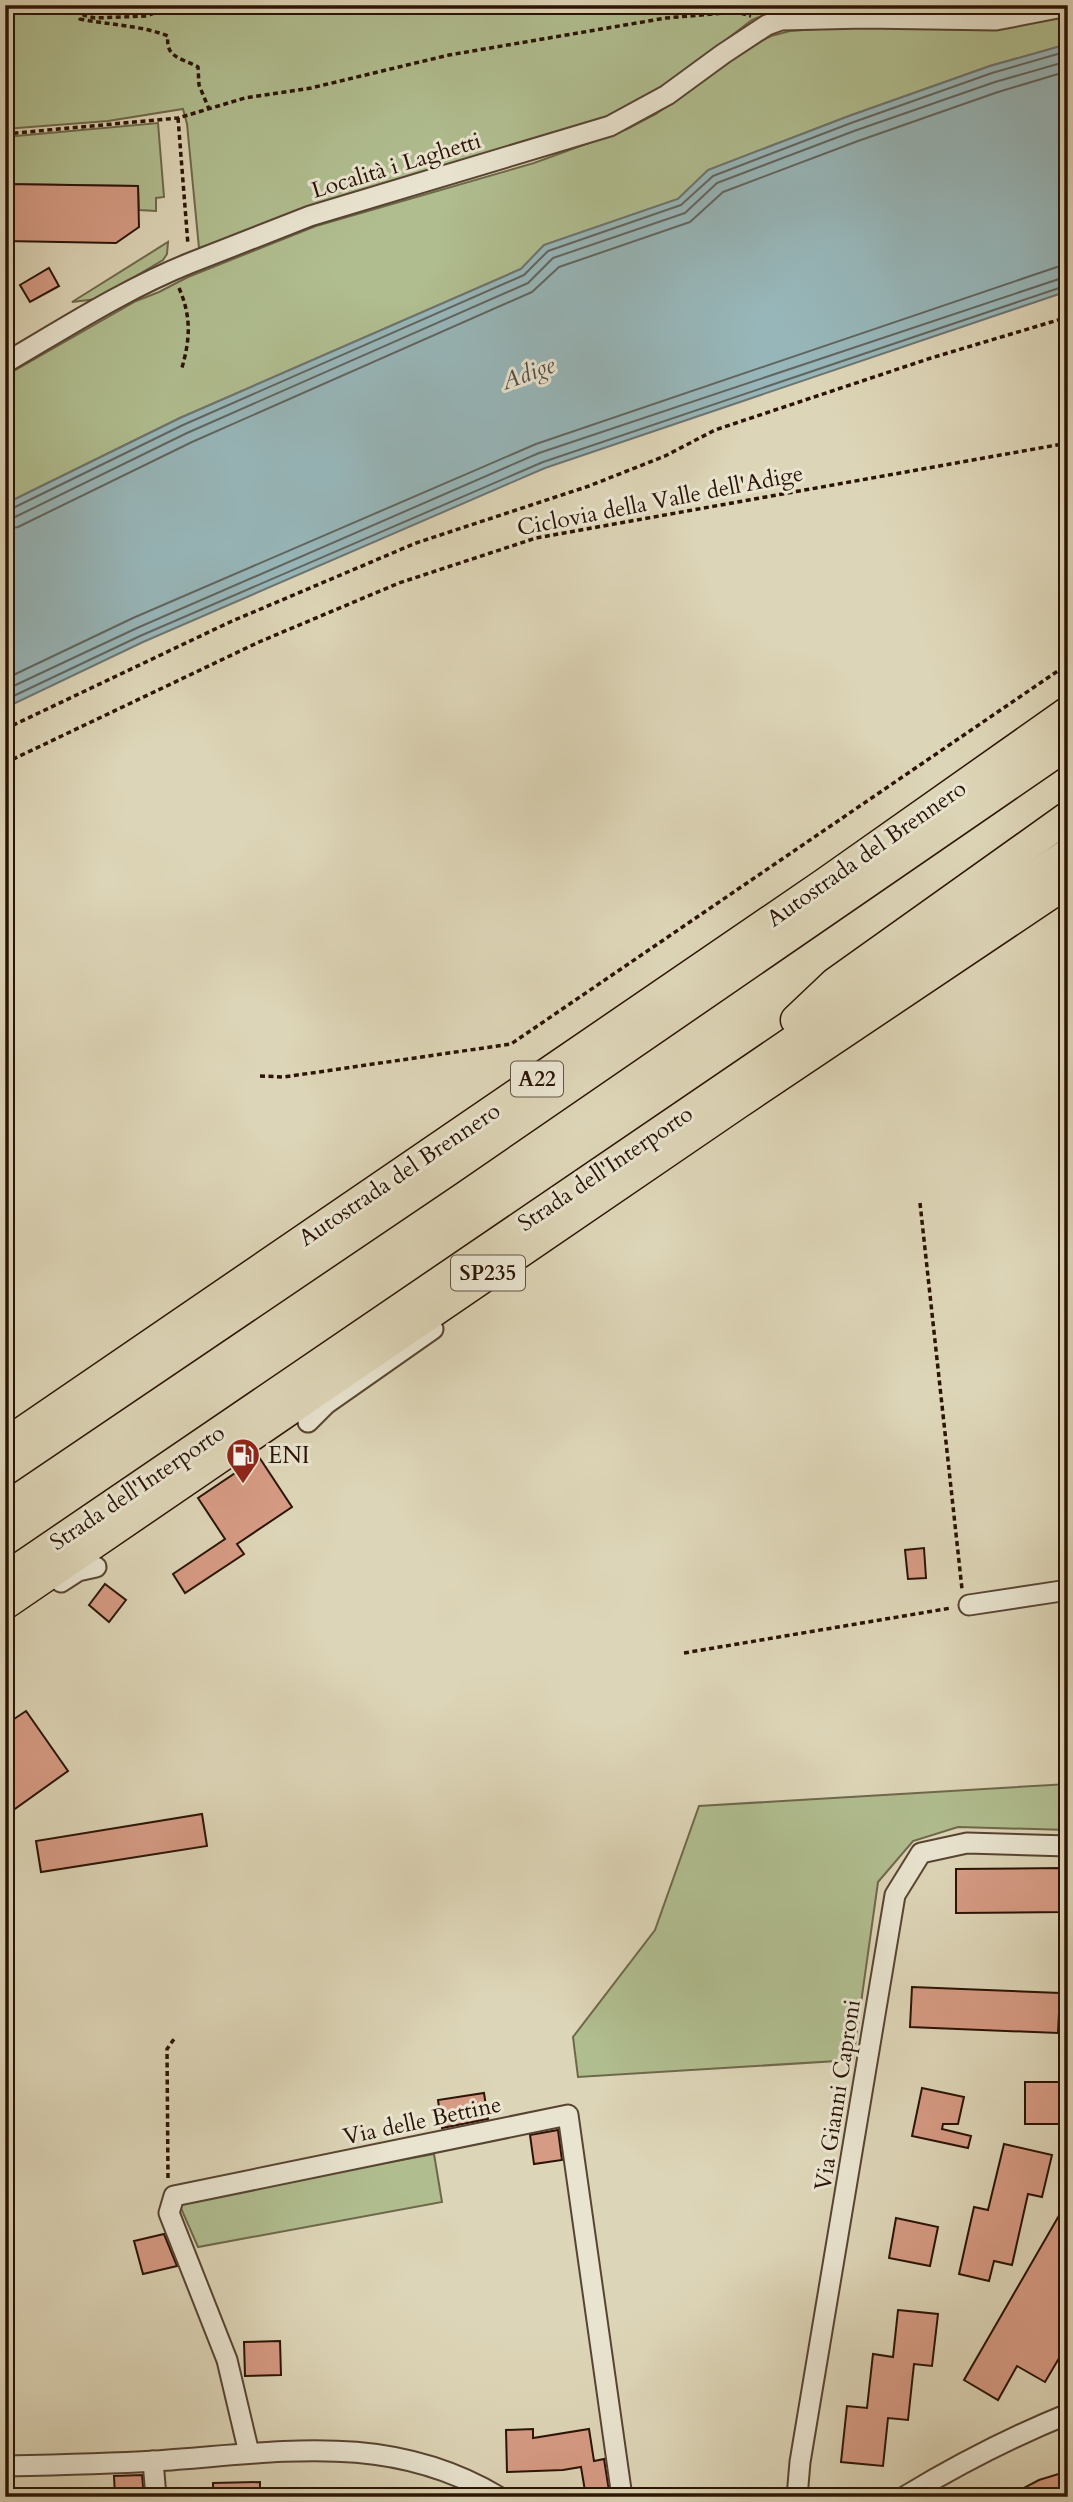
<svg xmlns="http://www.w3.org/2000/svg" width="1073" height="2502" font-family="Cardo,serif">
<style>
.green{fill:#b0bd8f;stroke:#6e684a;stroke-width:2}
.water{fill:#97b6b9;stroke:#6c7571;stroke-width:2}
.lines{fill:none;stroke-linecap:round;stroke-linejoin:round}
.shore{stroke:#61655f;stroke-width:2}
.building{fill:#d69b84;stroke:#2b1405;stroke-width:2}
.minor-casing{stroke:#584432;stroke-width:23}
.highway-casing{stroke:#2b1405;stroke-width:33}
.path{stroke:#2b1405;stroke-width:3.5;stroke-dasharray:5 3.5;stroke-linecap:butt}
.minor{stroke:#e9e4d0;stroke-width:19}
.highway{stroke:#ddd5b7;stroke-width:30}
.labels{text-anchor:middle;stroke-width:6;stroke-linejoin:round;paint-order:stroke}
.shield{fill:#e9e4d0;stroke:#645242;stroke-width:2}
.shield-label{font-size:21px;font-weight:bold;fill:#2b1405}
.street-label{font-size:23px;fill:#2b1405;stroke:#e9e4d0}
.poi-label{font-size:23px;fill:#2b1405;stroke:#e9e4d0;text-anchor:start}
.water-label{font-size:24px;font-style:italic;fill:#514d44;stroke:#e9e4d0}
</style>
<rect width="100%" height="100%" fill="#ddd5b7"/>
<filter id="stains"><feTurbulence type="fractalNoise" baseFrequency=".00286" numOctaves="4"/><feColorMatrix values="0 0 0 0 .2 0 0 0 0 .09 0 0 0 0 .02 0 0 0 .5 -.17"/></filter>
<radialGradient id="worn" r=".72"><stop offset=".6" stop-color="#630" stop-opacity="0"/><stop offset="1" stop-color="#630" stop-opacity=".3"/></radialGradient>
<!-- green -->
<g class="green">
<polygon points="5,5 1011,5 991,11 900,10 846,7 790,9 772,12 752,20 675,79 608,117 199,248 187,124 183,109 108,121 5,129"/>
<polygon points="1068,8 1068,44 990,66 849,116 708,170 678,199 544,245 521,269 180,418 5,504 5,376 136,301 159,292 188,277 316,226 534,163 627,129 656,114 752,46 771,36 790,31 831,28 991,27"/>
<polygon points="158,123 164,197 156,198 156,211 139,210 138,186 5,184 5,137"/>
<polygon points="168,242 167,254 163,260 97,299 72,302"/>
<polygon points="1068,1784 1068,1830 958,1827 913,1841 878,1882 853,2060 578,2077 573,2037 655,1930 699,1806"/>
<polygon points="434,2154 442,2202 198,2247 180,2206 187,2199"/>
</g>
<!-- water -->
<polygon class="water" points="1068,44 1068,291 545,468 143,642 5,708 5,504 180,418 521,269 544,245 678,199 708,170 849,116 990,66"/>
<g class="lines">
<!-- shore -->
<g class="shore">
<polyline points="5,510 11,509 183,425 524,275 548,251 681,205 713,176 851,123 992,73 1068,51"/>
<polyline points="5,519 15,517 187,433 528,283 553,258 685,213 717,183 854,131 995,82 1068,61"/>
<polyline points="5,529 18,527 192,442 532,292 559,267 690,222 723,192 858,141 998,92 1068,71"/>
<polyline points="5,679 133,618 536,444 1057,267 1068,265"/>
<polyline points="5,690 137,628 539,453 1068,276"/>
<polyline points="5,700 140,636 543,462 1068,285"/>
</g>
</g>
<!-- building -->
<g class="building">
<polygon points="5,184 138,186 139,227 116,243 5,241"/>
<polygon points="49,268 59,286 30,302 20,285"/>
<polygon points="259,1457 292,1507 237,1544 244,1554 185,1593 173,1574 225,1539 198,1498"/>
<polygon points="924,1548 926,1578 908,1579 905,1550"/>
<polygon points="105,1584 126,1600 109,1622 89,1605"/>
<polygon points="26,1711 68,1771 5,1816 5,1725"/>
<polygon points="202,1814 207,1846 41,1872 36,1841"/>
<polygon points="1063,1868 1063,1912 956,1913 956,1869"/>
<polygon points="912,1987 1060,1993 1058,2033 910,2027"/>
<rect x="1025" y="2082" width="43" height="42"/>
<polygon points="922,2088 964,2097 958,2124 943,2124 942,2129 971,2136 968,2148 912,2136"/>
<polygon points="484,2093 488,2119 442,2128 438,2100"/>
<polygon points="558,2130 562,2160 534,2164 530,2135"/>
<polygon points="1004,2144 1052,2155 1042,2197 1028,2194 1012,2265 994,2261 989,2281 959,2274 974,2207 988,2210"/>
<polygon points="1068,2200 1068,2343 1045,2382 1017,2366 998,2400 964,2380"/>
<polygon points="896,2218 938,2227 930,2266 889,2258"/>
<polygon points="164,2234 177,2266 143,2274 134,2241"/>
<polygon points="898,2310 938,2314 932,2366 914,2364 908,2420 888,2418 883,2466 841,2462 847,2406 867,2408 873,2354 893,2357"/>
<polygon points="280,2341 281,2375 245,2376 244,2342"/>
<polygon points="533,2429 533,2438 589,2429 594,2461 604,2459 610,2497 586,2497 581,2467 563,2470 507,2472 506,2430"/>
<polygon points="1068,2471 1068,2497 1007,2497 1039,2480"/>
<polygon points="142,2475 144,2497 115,2497 114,2476"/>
<polygon points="260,2482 260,2497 213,2497 213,2483"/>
</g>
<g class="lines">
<!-- minor casing -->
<g class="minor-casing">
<g id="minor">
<path d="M5 363C65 328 125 289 190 263L310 216 610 126 667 95 723 54 767 25 781 20 865 18 996 20 1068 6"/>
<polyline points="308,1422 326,1404 433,1329"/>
<polyline points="61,1582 78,1571 96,1567"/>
<polyline points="969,1605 1068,1590"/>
<polyline points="249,2453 227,2360 169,2213 174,2196 568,2115 622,2497"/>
<polyline points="153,2461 156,2497"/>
<path d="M5 2466C55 2465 105 2464 155 2461 277 2453 387 2430 499 2497"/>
<polyline points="797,2497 800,2462 895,1895 921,1853 967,1843 1068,1846"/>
<path d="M904 2497C957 2465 1011 2437 1068 2414"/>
</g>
</g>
<!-- highway casing -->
<g class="highway-casing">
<g id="highway">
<polyline points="796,1020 835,983 1068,817"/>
<polyline points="5,1444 824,884 1068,712"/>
<polyline points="5,1470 447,1171 1068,744"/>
<polyline points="5,1578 1068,854"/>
<polyline points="5,1604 737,1104 1068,882"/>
</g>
</g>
<!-- path -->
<g class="path">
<path d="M158 5 152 14 147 16 95 18 83 15 80 19C109 25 140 25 168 36 165 58 182 58 198 67L199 85 209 109"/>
<polyline points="178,118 188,245"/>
<polyline points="5,134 178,118 245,98 311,88 449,55 666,18 736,12 751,16"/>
<path d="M179 288C192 318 190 341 181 371"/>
<polyline points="5,729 230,622 416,543 589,486 665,456 715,430 931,358 1068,317"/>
<polyline points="5,763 259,642 399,583 536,538 1068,443"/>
<polyline points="260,1076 284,1077 511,1044 1068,664"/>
<polyline points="920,1203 962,1589"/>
<polyline points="684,1653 951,1608"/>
<polyline points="168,2178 167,2049 174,2039"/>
</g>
<!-- minor -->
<use href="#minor" class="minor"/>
<!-- highway -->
<use href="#highway" class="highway"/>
</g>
<!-- icons -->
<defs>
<g id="fuel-pin" transform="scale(1.75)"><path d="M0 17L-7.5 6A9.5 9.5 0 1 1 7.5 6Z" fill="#8f2418" stroke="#e9e4d0"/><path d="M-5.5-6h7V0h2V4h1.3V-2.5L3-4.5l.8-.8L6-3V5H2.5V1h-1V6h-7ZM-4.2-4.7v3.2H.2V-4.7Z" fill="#fff"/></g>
</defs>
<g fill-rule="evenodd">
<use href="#fuel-pin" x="243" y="1455"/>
</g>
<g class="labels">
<!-- shield labels -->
<g class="shield">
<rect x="511" y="1061.5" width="52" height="35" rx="5"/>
<rect x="451" y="1255.5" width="74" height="35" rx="5"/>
</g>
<g class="shield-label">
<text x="537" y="1086">A22</text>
<text x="488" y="1280">SP235</text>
</g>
<!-- street labels -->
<g class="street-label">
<text transform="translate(396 165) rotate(-17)" y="8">Località i Laghetti</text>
<text transform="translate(660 500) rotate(-11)" y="8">Ciclovia della Valle dell'Adige</text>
<text transform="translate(866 853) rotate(-35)" y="8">Autostrada del Brennero</text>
<text transform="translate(605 1168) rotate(-34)" y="8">Strada dell'Interporto</text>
<text transform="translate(399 1174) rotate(-34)" y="8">Autostrada del Brennero</text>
<text transform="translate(137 1487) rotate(-34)" y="8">Strada dell'Interporto</text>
<text transform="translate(837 2095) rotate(-81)" y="8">Via Gianni Caproni</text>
<text transform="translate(422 2120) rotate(-12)" y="8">Via delle Bettine</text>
</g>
<!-- poi labels -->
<g class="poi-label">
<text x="268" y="1463">ENI</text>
</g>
<!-- water labels -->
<g class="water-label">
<text transform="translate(528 373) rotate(-20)" y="8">Adige</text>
</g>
</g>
<!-- margin -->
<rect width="1073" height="2502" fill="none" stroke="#ddd5b7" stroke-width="28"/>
<rect x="7" y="7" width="1059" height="2488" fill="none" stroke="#2b1405" stroke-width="3.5"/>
<rect x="14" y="14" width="1045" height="2474" fill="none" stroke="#2b1405" stroke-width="2"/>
<rect width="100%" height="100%" filter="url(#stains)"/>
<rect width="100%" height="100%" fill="url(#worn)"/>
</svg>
